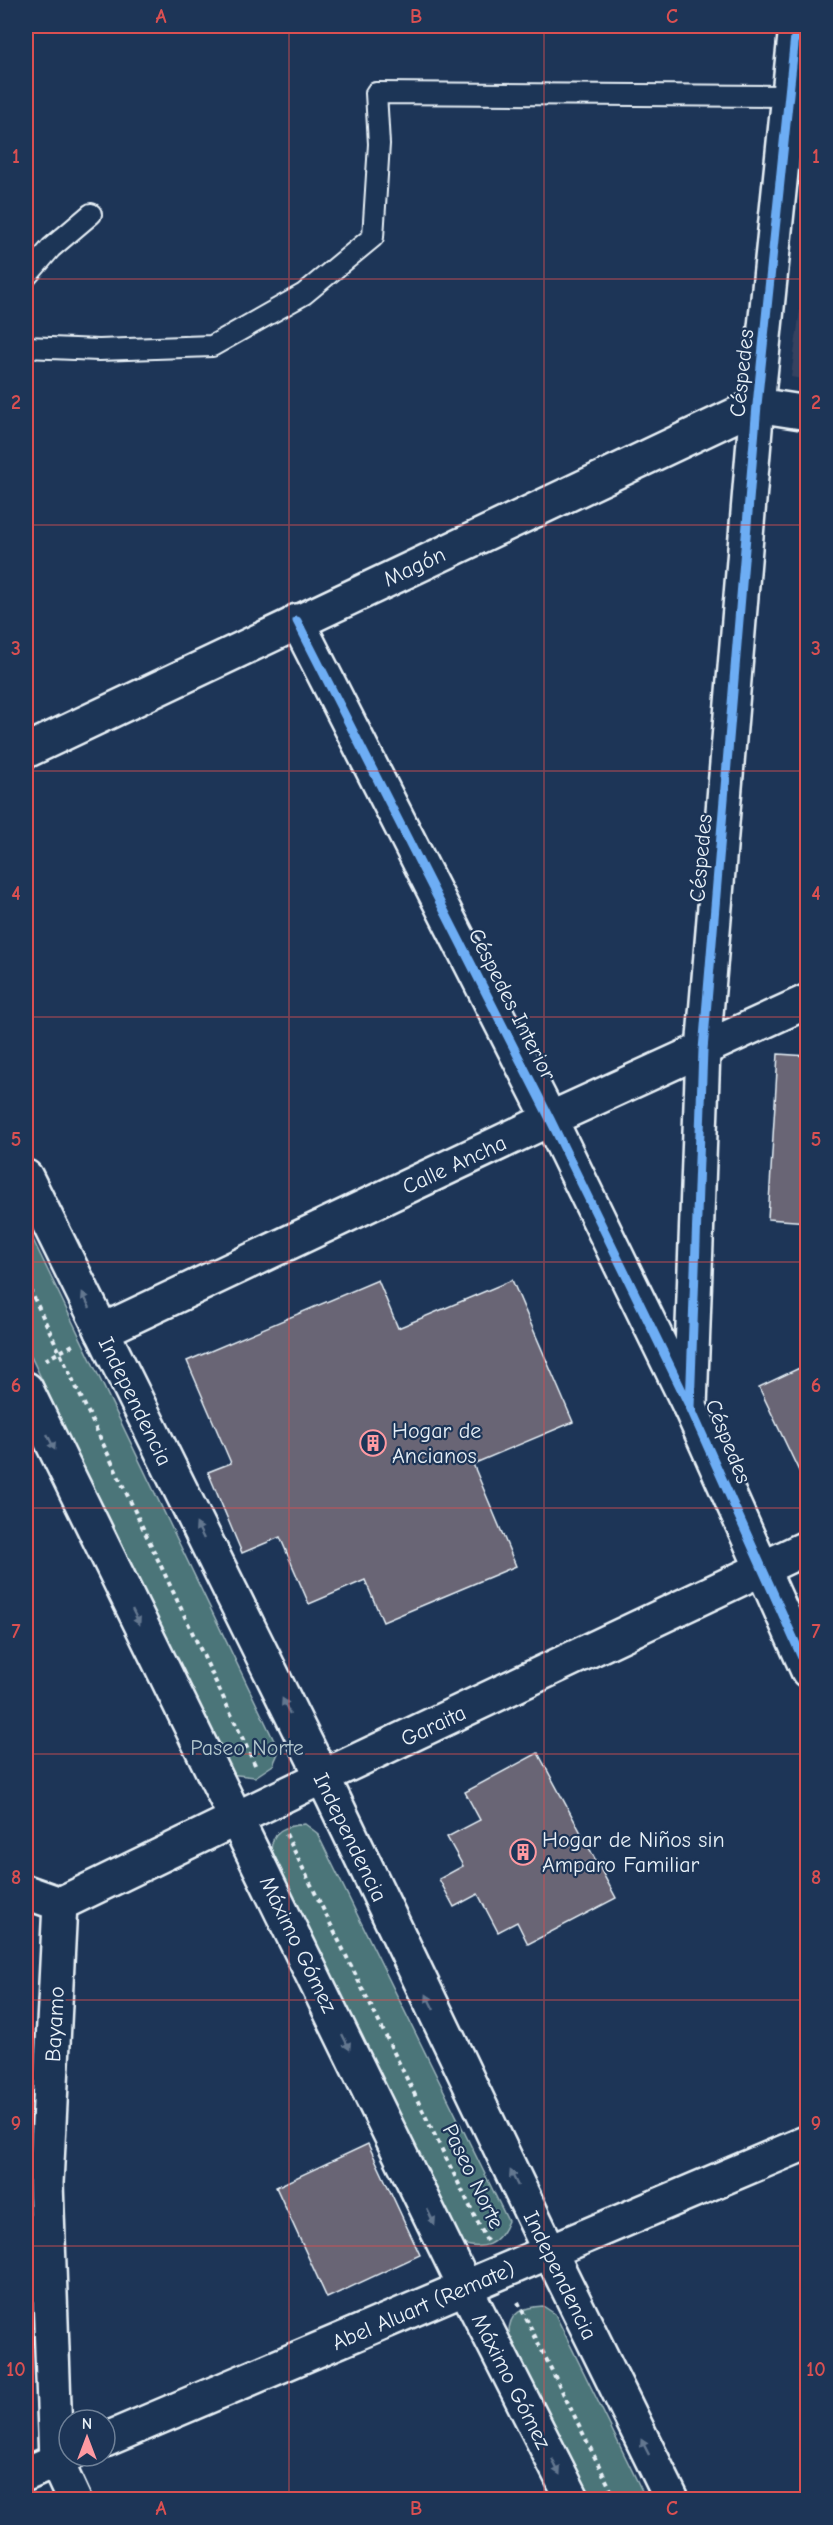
<svg xmlns="http://www.w3.org/2000/svg" width="833" height="2525" font-family="'Comic Neue',sans-serif">
<style>
.built{fill:#344360}
.green{fill:#4b7479;stroke:#9ab2b8;stroke-width:1.5}
.building{fill:#696574;stroke:#e8f1f8;stroke-width:1.5}
.lines{fill:none;stroke-linecap:round;stroke-linejoin:round}
.lane-casing{stroke:#e8f1f8;stroke-width:24}
.street-casing{stroke:#e8f1f8;stroke-width:38}
.secondary-casing{stroke:#e8f1f8;stroke-width:38}
.path{stroke:#e8f1f8;stroke-width:4;stroke-dasharray:4.5 4.5;stroke-linecap:butt}
.lane{stroke:#1d3557;stroke-width:20}
.street{stroke:#1d3557;stroke-width:33}
.secondary{stroke:#1d3557;stroke-width:33}
.cycleway-casing{stroke:#1d3557;stroke-width:13}
.cycleway{stroke:#6dadf4;stroke-width:9}
.oneway{fill:#64778f}
.grid{fill:none;stroke:#da5052;stroke-width:1.5;stroke-opacity:0.55}
.labels{text-anchor:middle;stroke-width:4.5;stroke-linejoin:round;paint-order:stroke}
.street-label{font-size:22px;fill:#e8f1f8;stroke:#1d3557}
.poi-label{font-size:22px;fill:#e8f1f8;stroke:#1d3557;text-anchor:start}
.park-label{font-size:22px;fill:#b1c5cc;stroke:#1d3557}
.neatline{fill:none;stroke:#da5052;stroke-width:2}
.grid-label{font-size:20px;text-anchor:middle;font-weight:bold;fill:#da5052}
</style>
<rect width="100%" height="100%" fill="#1d3557"/>
<filter id="ink" filterUnits="userSpaceOnUse"><feTurbulence type="fractalNoise" baseFrequency=".0167" numOctaves="2"/><feDisplacementMap in="SourceGraphic" scale="12" xChannelSelector="R" yChannelSelector="G"/><feConvolveMatrix kernelMatrix="1 2 1 2 8 2 1 2 1" color-interpolation-filters="sRGB"/></filter>
<g filter="url(#ink)">
<!-- built -->
<polygon class="built" points="807,257 807,380 791,377"/>
<!-- green -->
<g class="green">
<polygon points="26,1225 279,1751 273,1765 255,1777 229,1774 26,1346"/>
<path d="M305 1824 317 1833 508 2221C498 2246 483 2251 458 2243L271 1852C271 1830 285 1826 305 1824Z"/>
<path d="M543 2306 555 2314 646 2499H588L509 2334C508 2312 524 2307 543 2306Z"/>
</g>
<!-- building -->
<g class="building">
<polygon points="778,1054 808,1056 808,1222 768,1219"/>
<polygon points="378,1280 398,1328 512,1280 573,1422 473,1464 516,1566 383,1622 365,1580 309,1604 280,1537 242,1553 208,1472 231,1463 187,1361"/>
<polygon points="808,1364 808,1490 759,1387"/>
<polygon points="538,1753 616,1898 528,1944 517,1922 498,1932 478,1894 454,1907 439,1879 463,1866 447,1837 480,1820 465,1792"/>
<polygon points="368,2144 420,2255 327,2298 276,2187"/>
</g>
<g class="lines">
<!-- lane casing -->
<g class="lane-casing">
<g id="lane">
<polyline points="26,277 51,248 91,214"/>
<polyline points="26,347 99,350 212,346 304,294 373,237 379,144 376,93 788,96"/>
</g>
</g>
<!-- street casing -->
<g class="street-casing">
<g id="street">
<polyline points="297,621 550,1119 690,1407"/>
<polyline points="26,751 757,405 808,413"/>
<polyline points="102,1331 550,1119 808,1001"/>
<polyline points="105,2440 808,2142"/>
<polyline points="26,2474 69,2455"/>
</g>
</g>
<!-- secondary casing -->
<g class="secondary-casing">
<g id="secondary">
<polyline points="796,26 757,405 703,1050 690,1407 808,1671"/>
<polyline points="26,1177 333,1798 550,2252 672,2500"/>
<polyline points="26,1389 465,2287 573,2500"/>
<polyline points="26,1892 60,1904"/>
<polyline points="60,1904 322,1777 808,1547"/>
<polyline points="60,1904 46,2183 56,2461 74,2500"/>
</g>
</g>
<!-- path -->
<g class="path">
<polyline points="26,1281 257,1769"/>
<polyline points="45,1360 73,1345"/>
<polyline points="286,1834 487,2241"/>
<polyline points="518,2302 616,2500"/>
</g>
<!-- lane -->
<use href="#lane" class="lane"/>
<!-- street -->
<use href="#street" class="street"/>
<!-- secondary -->
<use href="#secondary" class="secondary"/>
<!-- cycleway casing -->
<g class="cycleway-casing">
<g id="cycleway">
<polyline points="796,26 757,405 703,1050 690,1407 808,1671"/>
<polyline points="297,621 550,1119 689,1405"/>
</g>
</g>
<!-- cycleway -->
<use href="#cycleway" class="cycleway"/>
</g>
<!-- one-way arrows -->
<defs><path id="oneway-solid" d="M-6-.8H1V-3.2L6.5 0L1 3.2V.8H-6Z" transform="scale(1.5)"/></defs>
<g class="oneway">
<use href="#oneway-solid" transform="translate(86 1300) rotate(-116)"/>
<use href="#oneway-solid" transform="translate(51 1442) rotate(64)"/>
<use href="#oneway-solid" transform="translate(200 1531) rotate(-116)"/>
<use href="#oneway-solid" transform="translate(136 1617) rotate(64)"/>
<use href="#oneway-solid" transform="translate(286 1706) rotate(-116)"/>
<use href="#oneway-solid" transform="translate(430 2002) rotate(-116)"/>
<use href="#oneway-solid" transform="translate(346 2042) rotate(64)"/>
<use href="#oneway-solid" transform="translate(514 2178) rotate(-116)"/>
<use href="#oneway-solid" transform="translate(431 2217) rotate(64)"/>
<use href="#oneway-solid" transform="translate(645 2447) rotate(-117)"/>
<use href="#oneway-solid" transform="translate(556 2467) rotate(63)"/>
</g>
</g>
<!-- grid -->
<path class="grid" d="M289 26V2500M544 26V2500M26 279H808M26 525H808M26 771H808M26 1017H808M26 1262H808M26 1508H808M26 1754H808M26 2000H808M26 2246H808"/>
<!-- icons -->
<defs>
<g id="building-ring" transform="scale(1.35)"><circle r="9.5" fill="#1d3557" stroke="#ff9aa2" stroke-width="1.5"/><path d="M-4-6H4V6H1V3H-1V6H-4ZM-2.5-4.3h1.7v1.8h-1.7ZM.8-4.3h1.7v1.8H.8ZM-2.5-1h1.7V.8h-1.7ZM.8-1h1.7V.8H.8Z" fill="#ff9aa2"/></g>
</defs>
<g fill-rule="evenodd">
<use href="#building-ring" x="373" y="1443"/>
<use href="#building-ring" x="523" y="1852"/>
</g>
<g class="labels">
<!-- street labels -->
<g class="street-label">
<text transform="translate(741 373) rotate(-84)" y="8">Céspedes</text>
<text transform="translate(414 566) rotate(-25)" y="8">Magón</text>
<text transform="translate(700 858) rotate(-85)" y="8">Céspedes</text>
<text transform="translate(513 1004) rotate(63)" y="8">Céspedes Interior</text>
<text transform="translate(454 1164) rotate(-25)" y="8">Calle Ancha</text>
<text transform="translate(136 1401) rotate(64)" y="8">Independencia</text>
<text transform="translate(729 1441) rotate(68)" y="8">Céspedes</text>
<text transform="translate(433 1725) rotate(-25)" y="8">Garaita</text>
<text transform="translate(351 1837) rotate(64)" y="8">Independencia</text>
<text transform="translate(299 1944) rotate(64)" y="8">Máximo Gómez</text>
<text transform="translate(54 2024) rotate(-87)" y="8">Bayamo</text>
<text transform="translate(474 2176) rotate(64)" y="8">Paseo Norte</text>
<text transform="translate(561 2275) rotate(64)" y="8">Independencia</text>
<text transform="translate(423 2305) rotate(-23)" y="8">Abel Aluart (Remate)</text>
<text transform="translate(512 2381) rotate(63)" y="8">Máximo Gómez</text>
</g>
<!-- poi labels -->
<g class="poi-label">
<text x="392" y="1438">Hogar de<tspan x="392" dy="25">Ancianos</tspan></text>
<text x="542" y="1847">Hogar de Niños sin<tspan x="542" dy="25">Amparo Familiar</tspan></text>
</g>
<!-- park labels -->
<g class="park-label">
<text x="247" y="1755">Paseo Norte</text>
</g>
</g>
<!-- margin -->
<rect width="833" height="2525" fill="none" stroke="#1d3557" stroke-width="66"/>
<!-- north arrow -->
<g transform="translate(87 2438)"><circle r="28" fill="#1d3557" stroke="#6e8097" stroke-width="1.5"/>
<path d="M0-4.5L10 22L0 15L-10 22Z" fill="#ff9aa2"/>
<text y="-9" font-size="16" font-weight="bold" text-anchor="middle" fill="#e8f1f8">N</text>
</g>
<rect x="33" y="33" width="767" height="2459" class="neatline"/>
<g class="grid-label">
<text x="161" y="23">A</text>
<text x="416" y="23">B</text>
<text x="672" y="23">C</text>
<text x="16" y="163">1</text>
<text x="816" y="163">1</text>
<text x="16" y="409">2</text>
<text x="816" y="409">2</text>
<text x="16" y="655">3</text>
<text x="816" y="655">3</text>
<text x="16" y="900">4</text>
<text x="816" y="900">4</text>
<text x="16" y="1146">5</text>
<text x="816" y="1146">5</text>
<text x="16" y="1392">6</text>
<text x="816" y="1392">6</text>
<text x="16" y="1638">7</text>
<text x="816" y="1638">7</text>
<text x="16" y="1884">8</text>
<text x="816" y="1884">8</text>
<text x="16" y="2130">9</text>
<text x="816" y="2130">9</text>
<text x="16" y="2376">10</text>
<text x="816" y="2376">10</text>
<text x="161" y="2515">A</text>
<text x="416" y="2515">B</text>
<text x="672" y="2515">C</text>
</g>
</svg>
